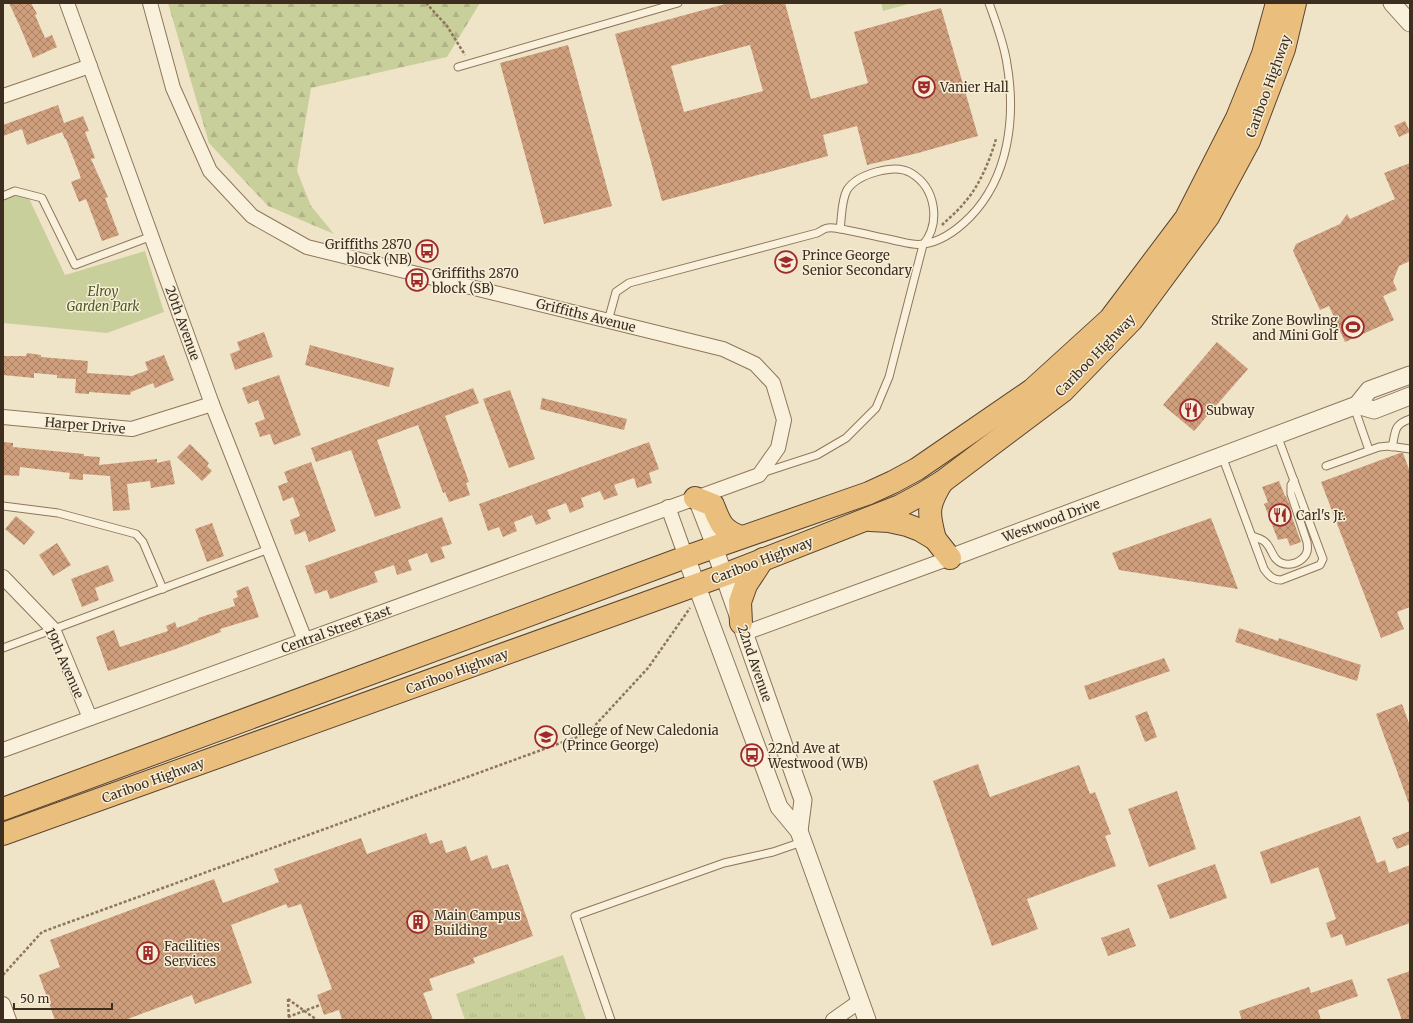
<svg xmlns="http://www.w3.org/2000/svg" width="1413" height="1023" font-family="Merriweather,serif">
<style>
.grass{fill:url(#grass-tufts)}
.forest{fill:url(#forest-firs)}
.park{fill:#c9cf9b}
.building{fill:url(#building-cross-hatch);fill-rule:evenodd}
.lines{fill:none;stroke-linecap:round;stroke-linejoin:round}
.service-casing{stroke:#8d765c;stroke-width:9}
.minor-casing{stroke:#8d765c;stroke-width:16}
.tertiary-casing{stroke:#8d765c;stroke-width:19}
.trunk-casing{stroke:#5b4430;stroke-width:24}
.path{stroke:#8d765c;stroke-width:2.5;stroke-dasharray:3 2;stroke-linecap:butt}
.service{stroke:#faf1dc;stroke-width:7}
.minor{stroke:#faf1dc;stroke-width:14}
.tertiary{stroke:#faf1dc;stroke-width:17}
.trunk{stroke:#eabe7c;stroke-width:22}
.path-bridge{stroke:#8d765c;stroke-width:2.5;stroke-dasharray:3 2;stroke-linecap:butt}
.labels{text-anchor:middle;stroke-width:3;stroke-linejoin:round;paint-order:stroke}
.street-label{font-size:13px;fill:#3d2e20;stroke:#f7eed8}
.poi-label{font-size:13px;fill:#3d2e20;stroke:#f7eed8;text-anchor:start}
.park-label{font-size:13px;font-style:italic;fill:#4d5a26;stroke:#f7eed8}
</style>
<defs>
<pattern id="grass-tufts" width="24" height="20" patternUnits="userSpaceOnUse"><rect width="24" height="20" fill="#c9cf9b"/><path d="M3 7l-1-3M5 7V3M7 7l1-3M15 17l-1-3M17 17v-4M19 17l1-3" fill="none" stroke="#aeb285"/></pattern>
<pattern id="forest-firs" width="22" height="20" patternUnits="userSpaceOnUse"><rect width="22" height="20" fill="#c9cf9b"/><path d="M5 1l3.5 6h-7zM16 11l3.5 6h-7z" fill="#aeb285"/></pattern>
<pattern id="building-cross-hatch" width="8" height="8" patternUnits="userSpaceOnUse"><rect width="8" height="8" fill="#cf9f7d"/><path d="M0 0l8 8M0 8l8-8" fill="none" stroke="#a98266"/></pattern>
</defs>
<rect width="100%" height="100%" fill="#f0e4c8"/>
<!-- grass -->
<polygon class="grass" points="563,955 586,1020 465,1020 456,994"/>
<!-- forest -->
<polygon class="forest" points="168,3 480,3 447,57 311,88 297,171 311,206 334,234 268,206 209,143"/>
<!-- park -->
<g class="park">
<polygon points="881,3 912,3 883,11"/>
<polygon points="25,190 65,275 145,251 164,312 107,333 3,323 3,199"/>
</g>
<!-- building -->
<g class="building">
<polygon points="9,3 31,3 37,14 35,15 45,38 52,35 57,47 33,58 21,29"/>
<path d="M729 3H785L811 99 868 83 854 32 941 8 978 136 918 153 867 165 857 126 823 135 828 156 662 201 615 34ZM750 45 763 91 684 112 671 66Z"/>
<polygon points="568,45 612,206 544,224 500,63"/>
<polygon points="58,105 64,123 83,116 89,131 85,132 95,158 91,159 108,197 105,198 119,235 102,241 86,199 79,202 71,182 81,178 66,139 65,139 62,132 27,145 22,129 3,136 3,125"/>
<polygon points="1405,121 1410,132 1399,137 1394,126"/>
<polygon points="1410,163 1410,261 1399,266 1393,281 1397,290 1383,296 1394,320 1345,342 1329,306 1320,310 1293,251 1296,244 1340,224 1347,214 1350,219 1395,199 1384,173"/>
<polygon points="264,332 273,357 235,370 230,354 240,350 237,342"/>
<polygon points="1217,342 1248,369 1194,431 1163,405"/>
<polygon points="310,345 394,368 389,387 305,365"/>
<polygon points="27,353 41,355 41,357 88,361 87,373 132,376 148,370 145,362 164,355 174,380 155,388 153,383 131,392 130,395 89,392 89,394 75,393 76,379 57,378 57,375 34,373 34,378 3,375 3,356 26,356"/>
<polygon points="279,375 301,435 274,445 270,434 260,437 255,423 265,419 258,400 248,404 242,388"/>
<polygon points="473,388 479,403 445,416 469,482 466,483 470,495 449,502 445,492 443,493 418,425 377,440 401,508 375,517 351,450 316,462 311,448"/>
<polygon points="510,390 535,459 509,468 483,399"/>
<polygon points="542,398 627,419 624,430 540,409"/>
<polygon points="3,442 13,443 13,447 84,454 84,456 100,457 99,465 157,459 157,463 170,460 175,484 151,488 150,481 127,484 130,510 113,511 110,476 83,474 83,480 69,479 70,473 20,467 19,476 3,475"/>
<polygon points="649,442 659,469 649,473 652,483 637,488 634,478 614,485 618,495 604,500 600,491 581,498 584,507 570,513 566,503 547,510 551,519 536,525 532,515 514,522 517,531 503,537 499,527 488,531 479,504"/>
<polygon points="190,444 209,463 207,466 212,471 202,481 177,457"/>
<polygon points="1400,453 1403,453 1410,472 1410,607 1397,612 1404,629 1381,638 1321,482"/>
<polygon points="311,462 336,531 309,542 305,531 295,535 290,520 300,516 293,497 283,501 278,486 288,482 284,472"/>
<polygon points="1279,481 1285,496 1286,496 1291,509 1289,509 1301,542 1290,546 1287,538 1278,540 1264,504 1268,502 1262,487"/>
<polygon points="16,516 35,532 24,545 5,529"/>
<polygon points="442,517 452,544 441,547 445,558 431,563 427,553 408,560 412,570 397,575 394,565 374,572 378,582 330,599 327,590 315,594 305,566"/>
<polygon points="1211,518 1238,589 1119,570 1112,553"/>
<polygon points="212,523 224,556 207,562 195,529"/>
<polygon points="57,543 71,565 53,576 39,555"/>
<polygon points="108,565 114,581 95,588 99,600 82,607 71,579"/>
<polygon points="248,586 259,617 220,629 221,632 173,650 108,671 96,637 114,630 120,647 168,631 166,626 175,622 177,628 198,620 198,618 235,606 233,599 238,597 236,591"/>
<polygon points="1239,628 1278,641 1279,638 1361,665 1357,681 1235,642"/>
<polygon points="1164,658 1170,671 1089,700 1084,686"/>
<polygon points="1402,704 1410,726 1410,804 1409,804 1376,714"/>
<polygon points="1147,711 1157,737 1145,742 1135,716"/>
<polygon points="978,764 990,797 1079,765 1090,794 1095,792 1111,834 1105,836 1116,866 1027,899 1038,929 992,946 933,781"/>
<polygon points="1177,791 1196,849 1149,867 1128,809"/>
<polygon points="1360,816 1377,863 1385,860 1389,873 1410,865 1410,923 1346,946 1342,934 1331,938 1326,923 1336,919 1318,867 1271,884 1260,852"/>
<polygon points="1410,831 1410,844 1397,849 1392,838"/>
<polygon points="426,833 430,844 442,840 446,853 466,846 471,861 487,855 492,869 508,864 533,936 473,958 475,963 429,979 433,990 423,993 433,1020 342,1020 339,1010 324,1015 317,995 332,989 301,904 288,908 286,904 231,925 252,983 195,1004 192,995 125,1020 55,1020 39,975 60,967 50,940 214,879 223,903 279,882 274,869 361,838 367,854"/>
<polygon points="1215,864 1227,898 1170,919 1157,885"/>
<polygon points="1129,928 1136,946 1108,956 1101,938"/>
<polygon points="1410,971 1410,1020 1402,1020 1387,979"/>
<polygon points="1352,979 1358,996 1318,1010 1321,1020 1242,1020 1239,1011 1309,987 1311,993"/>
</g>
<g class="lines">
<!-- service casing -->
<g class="service-casing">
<g id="service">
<polyline points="458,67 678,3"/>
<polyline points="3,196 15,191 42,198 75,265 152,236"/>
<path d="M608 321 616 292 629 283 817 233C820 232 824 228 828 228 833 227 841 229 846 230 862 233 878 237 893 240 903 242 914 246 923 244 941 242 958 229 970 217 1009 177 1016 117 1007 64 1004 43 996 23 989 3"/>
<polyline points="1354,407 1369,450"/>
<path d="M1392 447C1396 431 1393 425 1410 419"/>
<path d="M1222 456 1264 569C1269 576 1273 580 1281 580L1320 565 1323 559 1277 435"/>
<polyline points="1326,466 1379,447 1389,446 1410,449"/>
<path d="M762 473 817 455 846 438 876 408 889 377 923 245C941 223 936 188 911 173 895 163 857 174 847 190 841 201 842 217 840 229"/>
<polyline points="3,506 58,513 136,534 143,542 163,589"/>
<path d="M1252 536C1257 538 1263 539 1266 543 1271 548 1272 555 1276 559 1283 567 1295 565 1302 559 1308 554 1308 549 1307 542L1291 494V485L1294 480"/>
<polyline points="3,648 269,549"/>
<polyline points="611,1020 575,916 724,863 773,852 802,842"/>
</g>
</g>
<!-- minor casing -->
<g class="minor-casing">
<g id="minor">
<polyline points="67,3 212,404 305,640"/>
<polyline points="3,96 90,66"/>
<polyline points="3,417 132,429 212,404"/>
<polyline points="695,498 714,547"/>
<polyline points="668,507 686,557"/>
<polyline points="3,577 53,629 90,718"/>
<polyline points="745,633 950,558"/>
<polyline points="3,750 759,475 778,448 784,420 773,383 755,364 723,349 307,247 252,216 210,171 173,88 150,3"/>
<polyline points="3,1004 9,1020"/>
<polyline points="833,1020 860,1001"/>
</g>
</g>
<!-- tertiary casing -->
<g class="tertiary-casing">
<g id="tertiary">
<polyline points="1392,3 1410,23"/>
<polyline points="1357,405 1374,410 1410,396"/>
<polyline points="714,547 803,800 799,831"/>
<polyline points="686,557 779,807 799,831 867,1020"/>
<polyline points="950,558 1357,405 1369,390 1410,375"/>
</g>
</g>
<!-- trunk casing -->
<g class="trunk-casing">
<g id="trunk">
<path d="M695 498 713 505C720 523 722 530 741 537"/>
<polyline points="870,520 889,521 907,525 920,530 935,539 950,558"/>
<path d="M935 539C928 513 927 506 942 482"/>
<polyline points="741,623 740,602 746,585 763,559"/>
<polyline points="3,809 686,557 869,493 893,482 917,469 1032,390 1110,319 1186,218 1237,118 1263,54 1277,3"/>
<polyline points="3,834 724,575 900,506 924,493 942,482 1063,391 1132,320 1208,217 1249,141 1284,49 1295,3"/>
</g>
</g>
<!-- path -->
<g class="path">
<polyline points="426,3 447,26 465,55"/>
<path d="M942 225C949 218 958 211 964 203 979 187 990 160 996 139"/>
<polyline points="3,975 42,932 588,733 648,668 690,608"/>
<polyline points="288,999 317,1020"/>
<polyline points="288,999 289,1020"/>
</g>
<!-- service -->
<use href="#service" class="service"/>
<!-- minor -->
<use href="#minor" class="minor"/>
<!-- tertiary -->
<use href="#tertiary" class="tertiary"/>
<!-- trunk -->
<use href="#trunk" class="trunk"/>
<!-- path-bridge -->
<polyline class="path-bridge" points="288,1017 320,1005"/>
</g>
<!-- icons -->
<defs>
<g id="theatre-ring" transform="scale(1.15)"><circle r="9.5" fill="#f7eed8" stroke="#9e2a2b" stroke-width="1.5"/><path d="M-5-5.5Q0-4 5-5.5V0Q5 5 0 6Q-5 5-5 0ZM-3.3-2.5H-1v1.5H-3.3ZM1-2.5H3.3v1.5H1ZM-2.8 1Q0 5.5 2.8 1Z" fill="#9e2a2b"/></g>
<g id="bus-ring" transform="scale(1.15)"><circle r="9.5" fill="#f7eed8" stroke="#9e2a2b" stroke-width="1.5"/><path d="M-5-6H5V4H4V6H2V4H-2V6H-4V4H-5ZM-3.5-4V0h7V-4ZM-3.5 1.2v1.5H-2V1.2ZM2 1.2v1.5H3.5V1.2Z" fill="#9e2a2b"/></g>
<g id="school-ring" transform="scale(1.15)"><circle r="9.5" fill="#f7eed8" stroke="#9e2a2b" stroke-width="1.5"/><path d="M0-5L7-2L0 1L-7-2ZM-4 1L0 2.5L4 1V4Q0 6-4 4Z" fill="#9e2a2b"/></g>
<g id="stadium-ring" transform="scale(1.15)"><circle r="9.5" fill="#f7eed8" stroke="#9e2a2b" stroke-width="1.5"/><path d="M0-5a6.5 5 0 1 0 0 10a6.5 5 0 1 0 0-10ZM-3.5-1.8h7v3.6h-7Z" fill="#9e2a2b"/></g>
<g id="restaurant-ring" transform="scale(1.15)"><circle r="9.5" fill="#f7eed8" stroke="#9e2a2b" stroke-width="1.5"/><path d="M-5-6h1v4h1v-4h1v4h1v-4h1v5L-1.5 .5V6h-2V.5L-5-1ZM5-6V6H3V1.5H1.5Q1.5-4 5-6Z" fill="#9e2a2b"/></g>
<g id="university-ring" transform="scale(1.15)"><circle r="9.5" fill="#f7eed8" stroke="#9e2a2b" stroke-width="1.5"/><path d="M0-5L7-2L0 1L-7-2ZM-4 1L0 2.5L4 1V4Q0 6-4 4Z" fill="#9e2a2b"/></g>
<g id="building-ring" transform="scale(1.15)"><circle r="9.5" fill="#f7eed8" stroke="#9e2a2b" stroke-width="1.5"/><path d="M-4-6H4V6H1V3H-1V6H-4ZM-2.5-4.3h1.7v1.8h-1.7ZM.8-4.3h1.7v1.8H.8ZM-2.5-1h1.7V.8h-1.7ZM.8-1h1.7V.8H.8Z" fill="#9e2a2b"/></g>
</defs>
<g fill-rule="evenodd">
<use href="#theatre-ring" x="924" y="87"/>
<use href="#bus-ring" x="427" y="251"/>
<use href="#school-ring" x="786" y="262"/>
<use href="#bus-ring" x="417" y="280"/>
<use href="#stadium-ring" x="1353" y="327"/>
<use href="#restaurant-ring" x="1191" y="410"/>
<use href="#restaurant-ring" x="1280" y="515"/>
<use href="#university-ring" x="546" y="737"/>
<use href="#bus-ring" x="752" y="755"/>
<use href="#building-ring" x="418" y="922"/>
<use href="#building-ring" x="148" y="953"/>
</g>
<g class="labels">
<!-- street labels -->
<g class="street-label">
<text transform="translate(1268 86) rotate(-70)" y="5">Cariboo Highway</text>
<text transform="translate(586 315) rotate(14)" y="5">Griffiths Avenue</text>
<text transform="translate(183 323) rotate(70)" y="5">20th Avenue</text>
<text transform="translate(1095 355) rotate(-46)" y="5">Cariboo Highway</text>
<text transform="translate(85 425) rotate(5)" y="5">Harper Drive</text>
<text transform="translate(1051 520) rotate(-20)" y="5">Westwood Drive</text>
<text transform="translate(762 560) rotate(-21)" y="5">Cariboo Highway</text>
<text transform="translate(336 629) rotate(-20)" y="5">Central Street East</text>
<text transform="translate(65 663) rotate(66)" y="5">19th Avenue</text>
<text transform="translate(755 663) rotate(71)" y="5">22nd Avenue</text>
<text transform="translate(457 671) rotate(-20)" y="5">Cariboo Highway</text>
<text transform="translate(153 780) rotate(-20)" y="5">Cariboo Highway</text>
</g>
<!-- poi labels -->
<g class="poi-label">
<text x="940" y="92">Vanier Hall</text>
<text x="412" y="249" text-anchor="end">Griffiths 2870<tspan x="412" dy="15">block (NB)</tspan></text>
<text x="802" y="260">Prince George<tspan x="802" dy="15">Senior Secondary</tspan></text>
<text x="432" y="278">Griffiths 2870<tspan x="432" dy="15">block (SB)</tspan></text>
<text x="1338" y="325" text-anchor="end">Strike Zone Bowling<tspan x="1338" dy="15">and Mini Golf</tspan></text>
<text x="1206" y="415">Subway</text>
<text x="1296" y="520">Carl's Jr.</text>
<text x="562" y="735">College of New Caledonia<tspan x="562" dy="15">(Prince George)</tspan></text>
<text x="768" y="753">22nd Ave at<tspan x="768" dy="15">Westwood (WB)</tspan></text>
<text x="434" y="920">Main Campus<tspan x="434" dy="15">Building</tspan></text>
<text x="164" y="951">Facilities<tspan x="164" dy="15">Services</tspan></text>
</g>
<!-- park labels -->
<g class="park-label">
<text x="103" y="296">Elroy<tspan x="103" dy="15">Garden Park</tspan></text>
</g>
</g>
<!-- border -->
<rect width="1413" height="1023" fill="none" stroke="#3d2e20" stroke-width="8"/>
<!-- scale -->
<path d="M14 1003v6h98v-6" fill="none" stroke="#3d2e20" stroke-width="2"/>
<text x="20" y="1003" font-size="12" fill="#3d2e20" stroke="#f7eed8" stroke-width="3" paint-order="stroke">50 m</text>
</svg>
